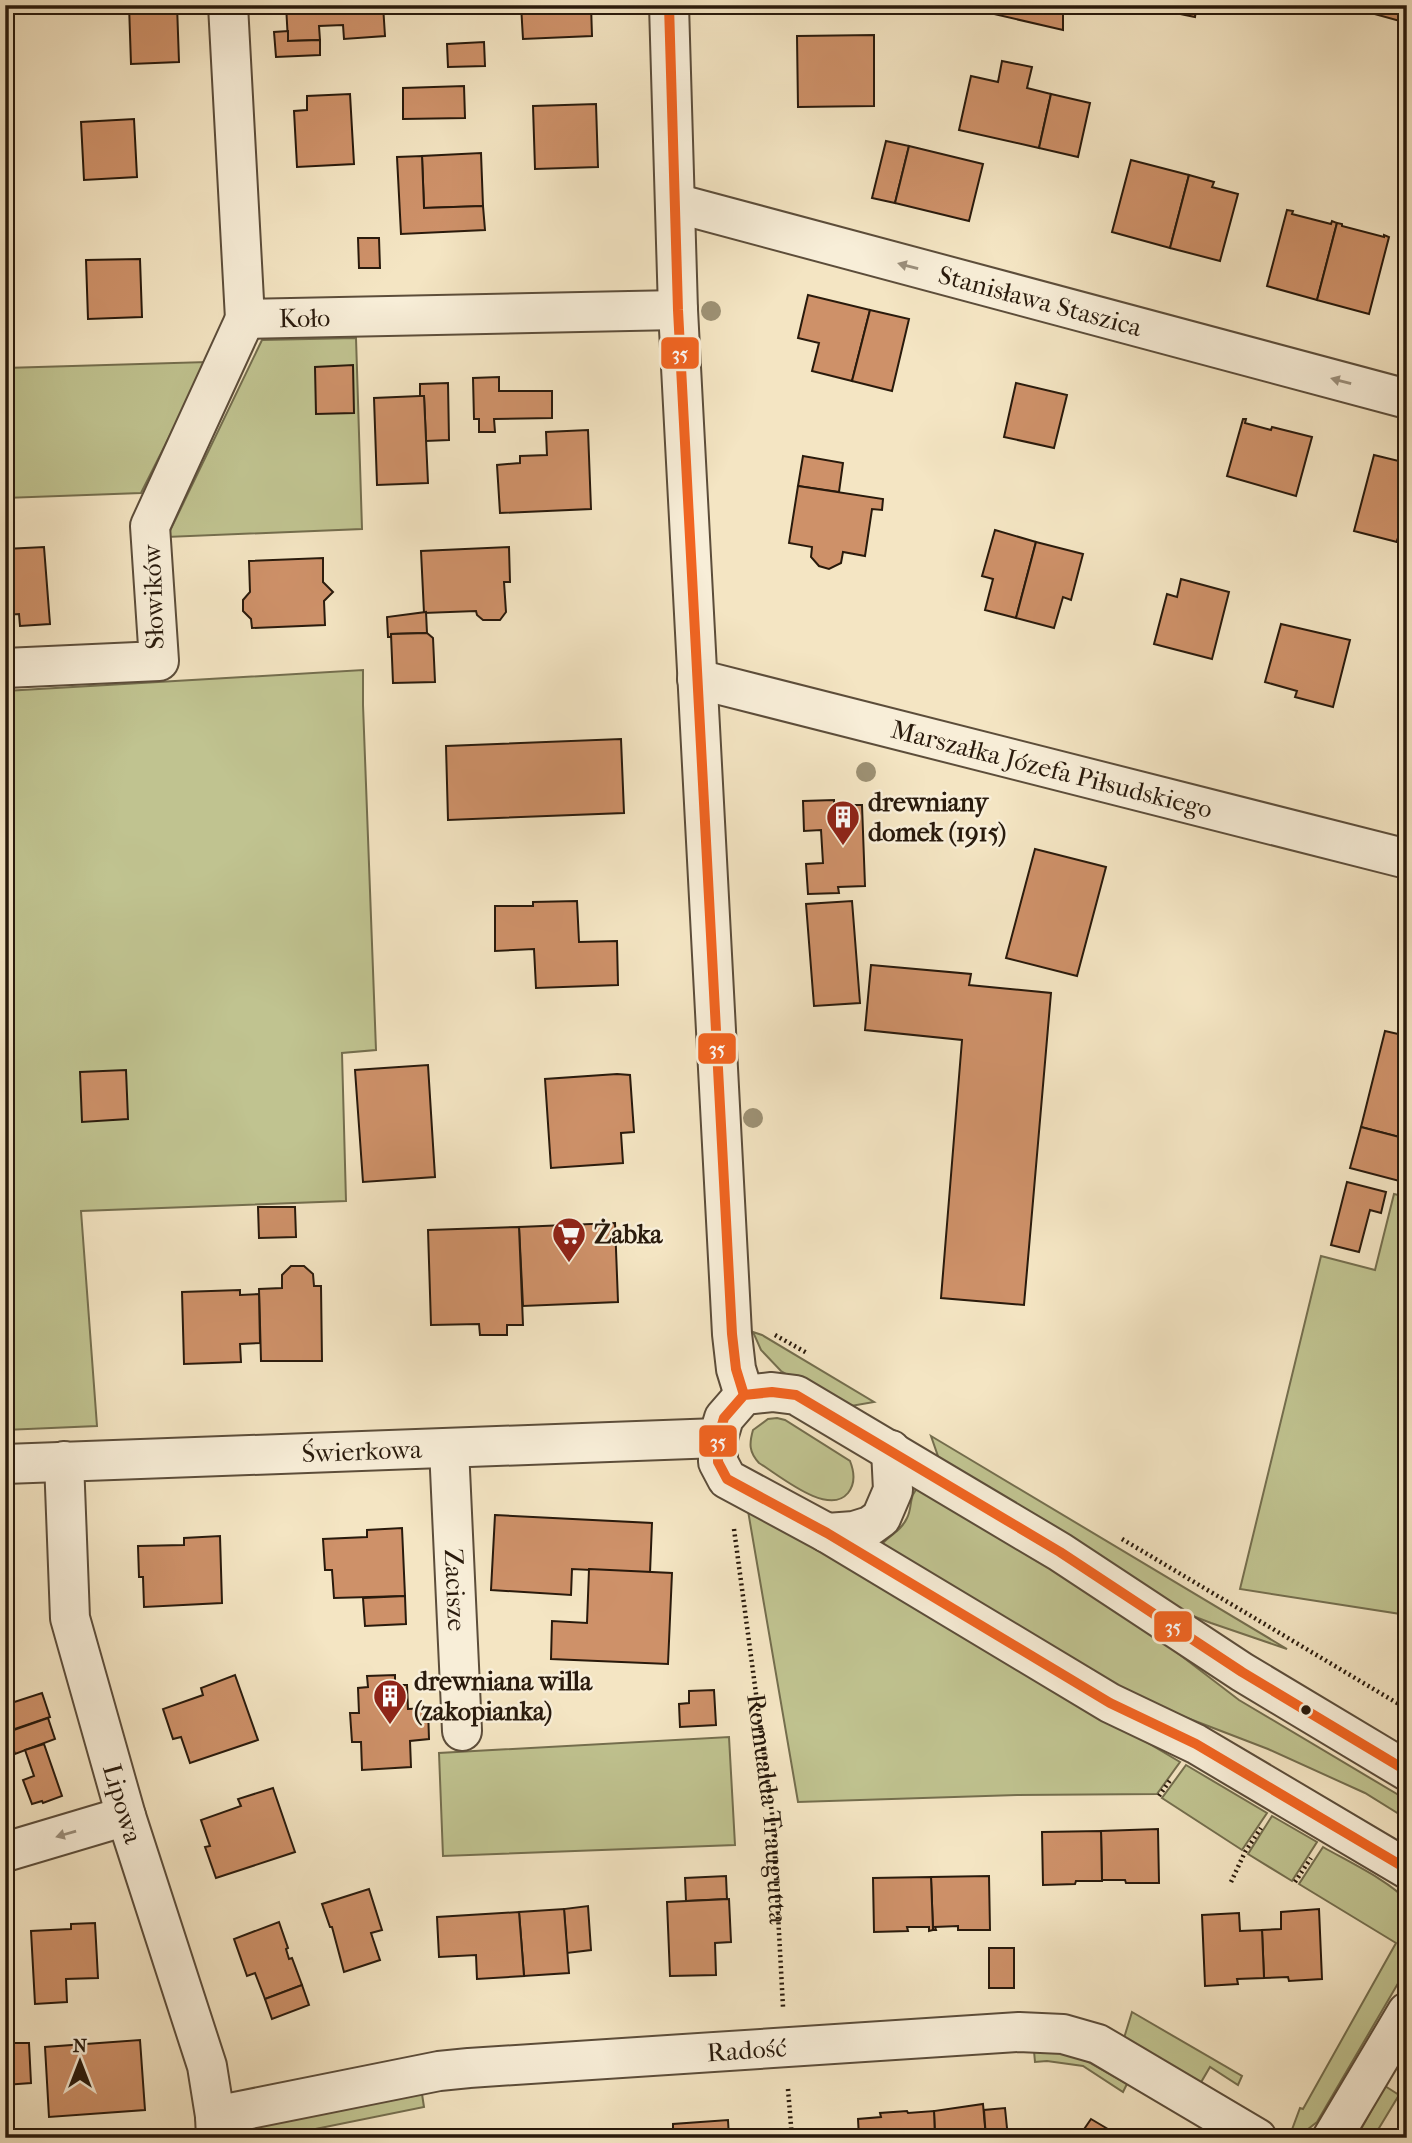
<svg xmlns="http://www.w3.org/2000/svg" width="1412" height="2143" font-family="'IM FELL French Canon',serif">
<style>
.green{fill:#c0c390;stroke:#746e4e;stroke-width:2}
.building{fill:#ce9169;stroke:#291a0c;stroke-width:2}
.lines{fill:none;stroke-linecap:round;stroke-linejoin:round}
.minor-casing{stroke:#5c4d3a;stroke-width:42}
.path{stroke:#291a0c;stroke-width:4.5;stroke-dasharray:2 3.5;stroke-linecap:butt}
.minor{stroke:#f8eed8;stroke-width:38}
.bus-1-casing{stroke:#f8eed8;stroke-width:16}
.bus-1{stroke:#f26522;stroke-width:10}
.tree{fill:#9d9174}
.oneway{fill:#9b8f7c}
.bus-dot{fill:#291a0c;stroke:#f8eed8;stroke-width:2.5}
.labels{text-anchor:middle;stroke-width:5;stroke-linejoin:round;paint-order:stroke}
.street-label{font-size:26px;fill:#291a0c;stroke:#f8eed8}
.poi-label{font-size:26px;font-weight:bold;fill:#291a0c;stroke:#f8eed8;text-anchor:start}
.line-badge{stroke:#f8eed8;stroke-width:2.5}
.badge-label{font-size:19px;text-anchor:middle;font-weight:bold;fill:#fff}
</style>
<rect width="100%" height="100%" fill="#f4e5c3"/>
<filter id="stains"><feTurbulence type="fractalNoise" baseFrequency=".00286" numOctaves="4"/><feColorMatrix values="0 0 0 0 .2 0 0 0 0 .09 0 0 0 0 .02 0 0 0 .5 -.17"/></filter>
<radialGradient id="worn" r=".72"><stop offset=".6" stop-color="#630" stop-opacity="0"/><stop offset="1" stop-color="#630" stop-opacity=".3"/></radialGradient>
<!-- green -->
<g class="green">
<polygon points="356,338 362,529 167,537 262,340"/>
<polygon points="207,362 141,493 5,498 5,368"/>
<polygon points="363,670 363,705 376,1050 342,1053 346,1201 81,1211 97,1426 5,1430 5,691"/>
<polygon points="1394,1194 1407,1197 1407,1615 1240,1589 1321,1256 1375,1270"/>
<polygon points="753,1332 762,1335 874,1402 851,1406 829,1399 781,1371 761,1350"/>
<path d="M777 1418 785 1420 850 1461C854 1471 856 1483 848 1493 828 1517 779 1475 759 1463 749 1452 749 1444 753 1430L768 1419Z"/>
<polygon points="931,1436 1287,1649 1211,1623 1180,1611 939,1459"/>
<path d="M920 1486 1082 1580 1239 1700 1407 1800V1819L1365 1793 1268 1749 1091 1681 882 1544C891 1534 901 1531 907 1518 913 1507 908 1494 920 1486Z"/>
<polygon points="747,1505 1180,1762 1157,1794 1017,1795 798,1802"/>
<polygon points="729,1737 735,1845 443,1856 439,1753"/>
<polygon points="1186,1765 1267,1813 1242,1850 1162,1798"/>
<polygon points="1272,1816 1317,1842 1292,1881 1248,1854"/>
<path d="M1323 1847C1347 1861 1390 1881 1407 1901V1968L1317 2122 1303 2133 1290 2135 1300 2108 1303 2109 1396 1943 1299 1884Z"/>
<polygon points="1132,2012 1242,2076 1238,2085 1210,2067 1200,2084 1124,2038"/>
<polygon points="1041,2050 1076,2055 1127,2084 1123,2092 1083,2066 1047,2061 1035,2062 1034,2051"/>
<polygon points="1385,2086 1399,2095 1373,2138 1356,2138"/>
<polygon points="422,2094 424,2107 271,2138 245,2138 256,2128 263,2125"/>
</g>
<!-- building -->
<g class="building">
<polygon points="129,5 177,5 179,62 131,64"/>
<polygon points="286,5 383,5 385,36 344,39 343,25 319,26 320,40 288,41"/>
<polygon points="521,5 591,5 592,36 523,39"/>
<polygon points="955,5 1063,5 1063,30"/>
<polygon points="1152,5 1197,5 1195,17 1151,8"/>
<polygon points="1354,5 1407,5 1407,23 1353,8"/>
<polygon points="288,31 288,41 320,40 320,55 276,57 274,32"/>
<polygon points="874,35 874,106 798,107 797,36"/>
<polygon points="484,42 485,66 448,67 447,44"/>
<polygon points="1002,61 1032,67 1027,88 1051,94 1039,148 959,130 971,76 998,82"/>
<polygon points="464,86 465,118 403,119 403,88"/>
<polygon points="350,94 354,164 297,167 294,111 307,110 307,96"/>
<polygon points="1051,94 1090,103 1078,157 1039,148"/>
<polygon points="596,104 598,167 535,169 533,106"/>
<polygon points="134,119 137,177 84,180 81,122"/>
<polygon points="886,141 909,146 895,203 872,198"/>
<polygon points="909,146 983,164 969,221 895,203"/>
<polygon points="481,153 483,206 424,208 422,156"/>
<polygon points="422,156 424,208 483,206 485,230 401,234 397,157"/>
<polygon points="1131,160 1189,175 1170,248 1112,232"/>
<polygon points="1189,175 1214,182 1212,187 1238,194 1220,261 1170,248"/>
<polygon points="1287,210 1293,211 1292,214 1331,224 1332,221 1337,223 1317,300 1267,286"/>
<polygon points="1337,223 1342,224 1342,226 1384,237 1384,235 1389,237 1369,314 1317,300"/>
<polygon points="358,238 379,238 380,268 359,268"/>
<polygon points="140,259 142,317 88,319 86,260"/>
<polygon points="808,295 870,310 852,381 812,371 819,343 798,338"/>
<polygon points="870,310 909,319 892,391 852,381"/>
<polygon points="353,365 354,413 316,414 315,367"/>
<polygon points="499,377 499,391 552,391 552,418 494,419 495,432 479,432 479,419 474,419 473,378"/>
<polygon points="448,383 449,440 426,441 424,396 420,396 420,384"/>
<polygon points="1016,383 1067,395 1054,448 1004,437"/>
<polygon points="420,396 424,396 428,483 377,485 374,398"/>
<polygon points="1243,419 1246,419 1245,423 1271,430 1272,427 1312,437 1296,496 1227,476"/>
<polygon points="588,430 591,509 500,513 497,465 520,463 520,456 547,455 546,432"/>
<polygon points="1374,455 1407,463 1407,503 1397,542 1354,531"/>
<polygon points="803,456 843,463 839,492 798,486"/>
<polygon points="798,486 883,499 882,510 872,509 865,556 843,552 841,563 829,569 819,566 811,557 812,547 789,543"/>
<polygon points="1407,503 1407,544 1397,542"/>
<polygon points="995,530 1036,542 1016,618 985,610 993,579 982,576"/>
<polygon points="1036,542 1083,554 1071,600 1063,597 1054,628 1016,618"/>
<polygon points="44,547 50,624 20,626 19,614 5,615 5,549"/>
<polygon points="509,547 510,582 504,582 506,612 500,620 483,620 477,615 476,611 424,613 421,551"/>
<polygon points="323,558 323,582 333,592 324,601 325,625 252,628 251,619 243,611 243,600 250,592 249,561"/>
<polygon points="1181,579 1229,592 1212,659 1154,644 1167,594 1177,597"/>
<polygon points="426,612 427,633 391,634 391,637 388,637 387,617"/>
<polygon points="1281,624 1350,640 1333,707 1295,697 1297,691 1265,682"/>
<polygon points="427,633 433,638 435,682 393,683 391,634"/>
<polygon points="621,739 624,813 448,820 446,746"/>
<polygon points="834,800 834,805 862,805 865,886 838,887 839,893 808,894 806,864 823,863 821,830 804,831 803,801"/>
<polygon points="1035,849 1106,867 1077,976 1006,958"/>
<polygon points="577,901 579,942 617,941 618,985 536,988 534,949 495,951 495,906 533,906 533,902"/>
<polygon points="852,901 860,1003 814,1006 806,904"/>
<polygon points="871,965 971,974 969,985 1051,993 1024,1305 941,1298 962,1040 865,1030"/>
<polygon points="1385,1031 1407,1036 1407,1139 1361,1127"/>
<polygon points="428,1065 435,1177 363,1182 355,1070"/>
<polygon points="126,1070 128,1119 82,1122 80,1072"/>
<polygon points="617,1074 630,1075 634,1132 621,1133 623,1163 551,1168 545,1079"/>
<polygon points="1361,1127 1407,1139 1407,1183 1350,1168"/>
<polygon points="1347,1182 1386,1192 1381,1213 1370,1210 1359,1252 1331,1245"/>
<polygon points="258,1207 295,1207 296,1237 259,1238"/>
<polygon points="615,1223 618,1302 523,1306 519,1227"/>
<polygon points="519,1227 523,1325 507,1325 507,1335 480,1335 479,1324 431,1325 428,1230"/>
<polygon points="291,1266 304,1266 313,1274 314,1286 321,1286 322,1361 261,1361 259,1289 282,1288 282,1275"/>
<polygon points="240,1290 240,1295 259,1294 260,1343 240,1344 241,1362 184,1364 182,1292"/>
<polygon points="495,1515 652,1523 650,1573 572,1569 571,1595 491,1590"/>
<polygon points="402,1528 405,1596 334,1598 332,1570 325,1570 323,1539 367,1537 367,1530"/>
<polygon points="220,1536 222,1603 144,1607 143,1577 139,1577 138,1546 184,1545 184,1538"/>
<polygon points="589,1569 672,1573 668,1664 551,1659 552,1621 587,1623"/>
<polygon points="405,1596 406,1624 365,1626 363,1598"/>
<polygon points="235,1675 258,1740 190,1763 181,1737 173,1739 163,1709 203,1695 201,1688"/>
<polygon points="395,1675 395,1685 407,1685 408,1709 428,1708 429,1739 410,1741 411,1767 362,1770 361,1742 352,1742 350,1713 359,1713 358,1688 368,1687 367,1676"/>
<polygon points="714,1690 716,1725 680,1727 679,1704 689,1703 689,1691"/>
<polygon points="42,1693 50,1717 9,1731 5,1721 5,1705"/>
<polygon points="48,1718 55,1739 15,1754 8,1732"/>
<polygon points="44,1744 62,1796 43,1803 42,1801 32,1804 23,1780 34,1776 25,1750"/>
<polygon points="273,1788 295,1852 216,1878 205,1847 210,1846 201,1820 241,1806 238,1799"/>
<polygon points="1158,1829 1159,1883 1126,1883 1125,1880 1102,1880 1101,1831"/>
<polygon points="1101,1831 1102,1881 1076,1881 1075,1884 1043,1885 1042,1832"/>
<polygon points="726,1876 727,1899 686,1901 685,1878"/>
<polygon points="989,1876 990,1930 958,1930 958,1926 935,1927 936,1930 933,1930 931,1877"/>
<polygon points="931,1877 933,1930 929,1931 929,1927 907,1927 908,1931 874,1932 873,1878"/>
<polygon points="369,1889 382,1930 371,1933 380,1960 344,1972 332,1927 330,1927 322,1904"/>
<polygon points="729,1899 731,1942 715,1943 716,1975 670,1976 667,1902"/>
<polygon points="588,1906 591,1950 567,1953 564,1909"/>
<polygon points="564,1909 569,1973 524,1976 519,1912"/>
<polygon points="1319,1909 1322,1979 1289,1981 1288,1977 1264,1978 1262,1930 1281,1929 1281,1912"/>
<polygon points="519,1912 524,1976 477,1979 476,1955 439,1957 437,1917"/>
<polygon points="1239,1913 1240,1931 1262,1930 1264,1978 1237,1979 1238,1984 1205,1986 1202,1915"/>
<polygon points="279,1922 288,1948 286,1949 289,1959 292,1958 302,1985 265,1999 255,1973 247,1976 234,1939"/>
<polygon points="95,1923 98,1978 66,1979 67,2002 35,2004 31,1931 71,1929 71,1924"/>
<rect x="989" y="1948" width="25" height="40"/>
<polygon points="302,1985 309,2005 272,2019 265,1999"/>
<polygon points="140,2040 145,2110 49,2117 45,2047"/>
<polygon points="5,2043 29,2043 31,2083 5,2085"/>
<polygon points="983,2104 986,2138 935,2138 934,2111"/>
<polygon points="1005,2108 1008,2138 986,2138 984,2110"/>
<polygon points="907,2111 908,2113 934,2111 935,2138 859,2138 858,2119 881,2117 880,2113"/>
<polygon points="1091,2119 1123,2138 1078,2138"/>
<polygon points="728,2120 729,2138 673,2138 673,2124"/>
</g>
<g class="lines">
<!-- minor casing -->
<g class="minor-casing">
<g id="minor">
<path id="s2" d="M228 5 245 319 678 310"/>
<polyline points="669,5 678,310 732,1334 736,1369 744,1395"/>
<path id="s3" d="M675 203 1407 399"/>
<polyline points="5,668 159,661 150,526 245,319"/>
<path id="s4" d="M697 679 1407 859"/>
<path id="s5" d="M449 1448 462 1731"/>
<path id="s6" d="M64 1461 70 1618 126 1816 207 2066 215 2116 216 2138"/>
<path id="s7" d="M5 1464 718 1438"/>
<polyline points="827,1533 854,1531 870,1526 881,1518 893,1490 891,1450"/>
<polyline points="1407,1771 1242,1672 1060,1552 796,1395 772,1392 744,1395 724,1418 718,1438 718,1462 727,1479 827,1533 1110,1703 1196,1744 1407,1869"/>
<polyline points="5,1852 126,1816"/>
<path id="s8" d="M215 2116 439 2071 469 2068 1019 2032 1063 2034 1098 2044 1257 2138"/>
<polyline points="1332,2138 1407,2012"/>
</g>
</g>
<!-- path -->
<g class="path">
<polyline points="775,1335 807,1353"/>
<path id="s1" d="M734 1529 773 1821 783 2007"/>
<polyline points="1122,1539 1407,1709"/>
<polyline points="1159,1796 1171,1779"/>
<polyline points="1231,1882 1245,1852 1261,1828"/>
<polyline points="1295,1882 1311,1858"/>
<polyline points="788,2089 792,2138"/>
</g>
<!-- minor -->
<use href="#minor" class="minor"/>
<!-- bus-1 casing -->
<g class="bus-1-casing">
<g id="bus-1">
<polyline points="669,5 678,310 732,1334 736,1369 744,1395"/>
<polyline points="1407,1771 1242,1672 1060,1552 796,1395 772,1392 744,1395 724,1418 718,1438 718,1462 727,1479 827,1533 1110,1703 1196,1744 1407,1869"/>
</g>
</g>
<!-- bus-1 -->
<use href="#bus-1" class="bus-1"/>
</g>
<!-- trees -->
<g class="tree">
<circle cx="711" cy="311" r="10"/>
<circle cx="866" cy="772" r="10"/>
<circle cx="753" cy="1118" r="10"/>
</g>
<!-- one-way arrows -->
<defs><path id="oneway-solid" d="M-6-.8H1V-3.2L6.5 0L1 3.2V.8H-6Z" transform="scale(1.75)"/></defs>
<g class="oneway">
<use href="#oneway-solid" transform="translate(908 266) rotate(-165)"/>
<use href="#oneway-solid" transform="translate(1341 381) rotate(-165)"/>
<use href="#oneway-solid" transform="translate(66 1834) rotate(164)"/>
</g>
<!-- icons -->
<defs>
<g id="building-pin" transform="scale(1.75)"><path d="M0 17L-7.5 6A9.5 9.5 0 1 1 7.5 6Z" fill="#8f2418" stroke="#f8eed8"/><path d="M-4-6H4V6H1V3H-1V6H-4ZM-2.5-4.3h1.7v1.8h-1.7ZM.8-4.3h1.7v1.8H.8ZM-2.5-1h1.7V.8h-1.7ZM.8-1h1.7V.8H.8Z" fill="#fff"/></g>
<g id="supermarket-pin" transform="scale(1.75)"><path d="M0 17L-7.5 6A9.5 9.5 0 1 1 7.5 6Z" fill="#8f2418" stroke="#f8eed8"/><path d="M-6-5.5h2.5l.6 2H6L4.5 2H-2.5L-4.4-4H-6ZM-1.5 3.2a1.3 1.3 0 1 0 .1 0ZM3 3.2a1.3 1.3 0 1 0 .1 0Z" fill="#fff"/></g>
</defs>
<g fill-rule="evenodd">
<use href="#building-pin" x="843" y="817"/>
<use href="#supermarket-pin" x="569" y="1234"/>
<use href="#building-pin" x="390" y="1696"/>
</g>
<!-- markers -->
<circle class="bus-dot" cx="1306" cy="1710" r="6"/>
<g class="labels">
<!-- street labels -->
<g class="street-label">
<text dy="9" stroke="none"><textPath href="#s3" startOffset="378">Stanisława Staszica</textPath></text>
<text dy="9" stroke="none"><textPath href="#s2" startOffset="374">Koło</textPath></text>
<text transform="translate(153 597) rotate(-92)" y="9">Słowików</text>
<text dy="9" stroke="none"><textPath href="#s4" startOffset="366">Marszałka Józefa Piłsudskiego</textPath></text>
<text dy="9" stroke="none"><textPath href="#s7" startOffset="357">Świerkowa</textPath></text>
<text dy="9" stroke="none"><textPath href="#s5" startOffset="142">Zacisze</textPath></text>
<text dy="9" stroke="none"><textPath href="#s6" startOffset="350">Lipowa</textPath></text>
<text dy="9" stroke="none"><textPath href="#s1" startOffset="282">Romualda Traugutta</textPath></text>
<text dy="9" stroke="none"><textPath href="#s8" startOffset="537">Radość</textPath></text>
</g>
<!-- poi labels -->
<g class="poi-label">
<text x="868" y="811">drewniany<tspan x="868" dy="30">domek (1915)</tspan></text>
<text x="594" y="1243">Żabka</text>
<text x="414" y="1690">drewniana willa<tspan x="414" dy="30">(zakopianka)</tspan></text>
</g>
</g>
<g class="line-badge">
<rect x="660" y="336" width="40" height="34" rx="7" fill="#f26522"/>
<rect x="697" y="1032" width="40" height="33" rx="7" fill="#f26522"/>
<rect x="698" y="1424" width="40" height="34" rx="7" fill="#f26522"/>
<rect x="1153" y="1610" width="40" height="33" rx="7" fill="#f26522"/>
</g>
<g class="badge-label">
<text x="680" y="360">35</text>
<text x="717" y="1055">35</text>
<text x="718" y="1448">35</text>
<text x="1173" y="1633">35</text>
</g>
<!-- margin -->
<rect width="1412" height="2143" fill="none" stroke="#f4e5c3" stroke-width="28"/>
<rect x="7" y="7" width="1398" height="2129" fill="none" stroke="#291a0c" stroke-width="3.5"/>
<rect x="14" y="14" width="1384" height="2115" fill="none" stroke="#291a0c" stroke-width="2"/>
<!-- north arrow -->
<g transform="translate(80 2062)" stroke="#f8eed8" stroke-width="5" paint-order="stroke">
<path d="M0-5L12 26L0 18L-12 26Z" fill="#291a0c"/>
<text y="-10" font-size="19" font-weight="bold" text-anchor="middle" fill="#291a0c">N</text>
</g>
<rect width="100%" height="100%" filter="url(#stains)"/>
<rect width="100%" height="100%" fill="url(#worn)"/>
</svg>
